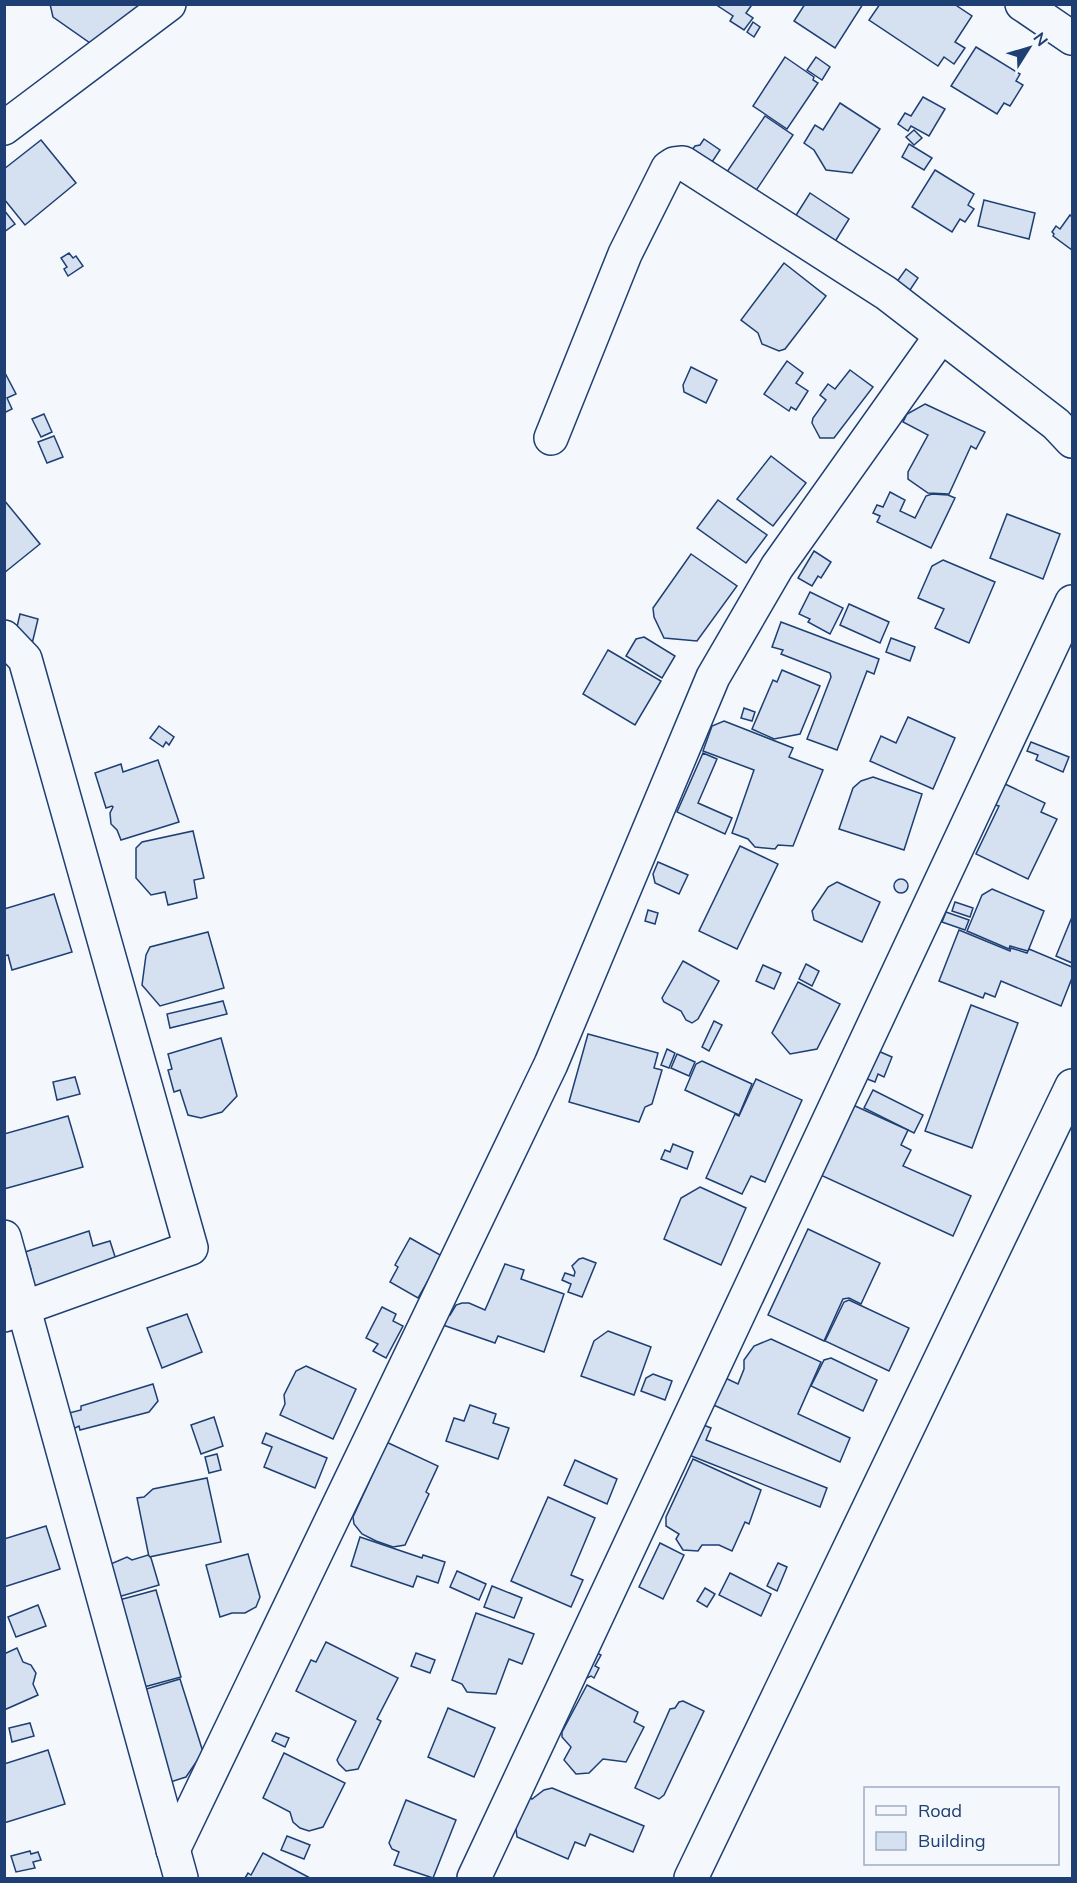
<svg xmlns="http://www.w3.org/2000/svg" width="1077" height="1883" font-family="Mulish,sans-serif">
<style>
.building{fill:#d5e0f0;stroke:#1d3f73;stroke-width:1.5}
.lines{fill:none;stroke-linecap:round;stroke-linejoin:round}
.minor-casing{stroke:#1d3f73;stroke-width:36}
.major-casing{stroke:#1d3f73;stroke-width:36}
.minor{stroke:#f4f7fb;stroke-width:33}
.major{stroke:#f4f7fb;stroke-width:33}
</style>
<rect width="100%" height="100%" fill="#f4f7fb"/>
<!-- building -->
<g class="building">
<polygon points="50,4 143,4 93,45 53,17"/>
<polygon points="715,4 749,4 751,6 746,13 753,18 744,30 730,21 733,16"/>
<polygon points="805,4 863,4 835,48 794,21"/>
<polygon points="880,4 954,4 972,16 955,42 965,48 954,64 944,57 938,66 869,20"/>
<polygon points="753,22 760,27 754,37 747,32"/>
<polygon points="976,47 1020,74 1016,81 1023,85 1010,106 1004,103 997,114 951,86"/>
<polygon points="785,57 814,77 813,80 818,83 787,129 753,106"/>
<polygon points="816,57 830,67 822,80 807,70"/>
<polygon points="923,97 945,109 929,136 911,126 908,131 898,124 905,113 911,116"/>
<polygon points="840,103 880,129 852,173 826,170 814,150 804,143 815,125 823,130"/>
<polygon points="765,116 793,135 747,204 718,185"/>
<polygon points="914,130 922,138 914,145 906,137"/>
<polygon points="704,139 720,150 706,171 689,154 695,146 700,145"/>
<polygon points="41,140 76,183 25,225 4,199 4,169"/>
<polygon points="909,144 932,158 924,170 902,157"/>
<polygon points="935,170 974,194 968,205 974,209 965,222 960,219 952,232 912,207"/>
<polygon points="810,193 849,219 828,253 788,228"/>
<polygon points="984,200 1035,213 1029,239 978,226"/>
<polygon points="4,210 15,224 4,232"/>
<polygon points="1070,215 1072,217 1072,250 1053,236 1054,234 1052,232 1056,226 1060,229"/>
<polygon points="69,253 73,258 76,256 83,266 68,276 64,269 67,267 61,258"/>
<polygon points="784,263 826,296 785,349 779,351 762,344 758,333 741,320"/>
<polygon points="906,269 918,278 906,296 893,287"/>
<polygon points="787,361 803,373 796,383 808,391 796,410 791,407 789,411 764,394"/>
<polygon points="691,367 717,380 706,403 684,392 683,385"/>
<polygon points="850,370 873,387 834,438 820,438 812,423 813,418 826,400 820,395 828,384 835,389"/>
<polygon points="4,371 16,394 7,398 12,409 4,413"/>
<polygon points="925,404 985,432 976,449 971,446 949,494 928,493 908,479 908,472 928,435 903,422 907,414"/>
<polygon points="44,414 52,432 41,437 32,419"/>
<polygon points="54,436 63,457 47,463 38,442"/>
<polygon points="771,456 806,483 773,526 737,499"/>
<polygon points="890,492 905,500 900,511 915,518 926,496 932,494 948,495 955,498 931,548 877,522 880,516 873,513 877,505 883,507"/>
<polygon points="4,500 40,544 4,573"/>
<polygon points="718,500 767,535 746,563 697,528"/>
<polygon points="1007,514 1060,534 1043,579 990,558"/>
<polygon points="814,551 831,562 821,578 818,576 812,586 798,578"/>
<polygon points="691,554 737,586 697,641 664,638 654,617 653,608"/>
<polygon points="943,560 995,582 969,643 935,628 944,609 918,598 932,566"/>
<polygon points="810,592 843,608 830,634 808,622 810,619 799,614"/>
<polygon points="849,604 889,622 880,643 840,625"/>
<polygon points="20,614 38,619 31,648 13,644"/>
<polygon points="781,622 879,659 874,674 867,671 837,750 807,739 831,677 830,673 781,654 783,650 772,647"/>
<polygon points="644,637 675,656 662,678 626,656 636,639"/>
<polygon points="891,638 915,647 910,661 886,652"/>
<polygon points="608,650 661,681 635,725 583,694"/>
<polygon points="782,670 820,686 800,734 774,739 752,729 773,680 777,682"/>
<polygon points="744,708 755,712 752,721 741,718"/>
<polygon points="908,717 955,738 933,789 870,761 881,736 896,743"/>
<polygon points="724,721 793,748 789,757 823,770 793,846 778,845 775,849 755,847 748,839 732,833 754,770 703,751 712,726"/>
<polygon points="159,726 174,737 169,745 166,742 163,747 150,738"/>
<polygon points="1031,742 1069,757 1063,772 1036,760 1038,755 1027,751"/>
<polygon points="703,753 717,759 698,803 732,818 725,834 677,812"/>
<polygon points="158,760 179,822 121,840 117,830 111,824 110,813 113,807 112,806 106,808 95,773 121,764 123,772"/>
<polygon points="873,777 922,794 904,850 839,829 853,788 861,781"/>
<polygon points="1005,784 1045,803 1041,812 1057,819 1028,879 976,854 999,806 995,805"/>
<polygon points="193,831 204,878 194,880 197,898 168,905 165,892 151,895 136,878 136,848 142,842"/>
<polygon points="740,846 778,864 737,949 699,931"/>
<polygon points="658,862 688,875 679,894 655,883 653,874"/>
<circle cx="901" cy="886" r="7"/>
<polygon points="837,882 880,902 862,942 814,920 812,911 828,887"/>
<polygon points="992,889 1044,911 1028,951 1010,946 1009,949 967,931 982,895"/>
<polygon points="54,894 72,952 12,970 8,955 4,956 4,909"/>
<polygon points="955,902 973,908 970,917 952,911"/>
<polygon points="648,910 658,913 655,924 645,921"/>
<polygon points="946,912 969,920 965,930 942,922"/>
<polygon points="1072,917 1072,963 1056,956"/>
<polygon points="959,930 1010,951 1011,948 1027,953 1029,949 1072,967 1072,978 1061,1006 1001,981 995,997 985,993 983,998 939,981"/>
<polygon points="208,932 224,988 160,1006 142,985 146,955 150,947"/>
<polygon points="683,961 719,981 698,1019 692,1023 686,1020 681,1011 664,1002 662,998"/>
<polygon points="806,964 819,971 812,986 799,979"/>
<polygon points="763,965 781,973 774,989 756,981"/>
<polygon points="798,982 840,1004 817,1049 790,1054 772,1033"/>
<polygon points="223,1001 227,1014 170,1028 167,1014"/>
<polygon points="971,1005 1018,1023 972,1148 925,1131"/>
<polygon points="714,1021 722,1025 709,1051 702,1047"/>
<polygon points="588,1034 658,1053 654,1068 662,1070 652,1104 645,1107 639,1122 569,1102"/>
<polygon points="221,1038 237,1096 222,1112 201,1118 188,1115 180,1090 174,1092 168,1070 172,1069 168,1054"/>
<polygon points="869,1047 892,1057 884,1077 878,1074 875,1082 862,1077"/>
<polygon points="667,1049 675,1053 669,1068 661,1065"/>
<polygon points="677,1054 695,1062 689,1076 671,1068"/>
<polygon points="702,1061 752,1084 739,1115 685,1090 696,1064"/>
<polygon points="75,1077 80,1094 57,1100 53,1082"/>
<polygon points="756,1079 802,1100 765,1182 751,1176 742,1194 706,1178 735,1114 739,1116"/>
<polygon points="873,1090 923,1115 914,1133 864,1108"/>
<polygon points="853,1105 908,1130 901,1145 911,1150 903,1166 971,1196 953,1236 814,1172"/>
<polygon points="68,1116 83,1167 4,1189 4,1134"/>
<polygon points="673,1144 693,1152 687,1169 661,1159 665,1150 670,1152"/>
<polygon points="700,1187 746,1208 721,1265 664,1239 681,1198"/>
<polygon points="808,1229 880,1263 861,1304 849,1298 843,1299 824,1341 768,1315"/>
<polygon points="89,1231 93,1246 110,1241 119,1269 35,1296 22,1272 31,1269 25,1252"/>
<polygon points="410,1238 442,1256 418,1298 390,1282 398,1267 395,1265"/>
<polygon points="583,1258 596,1263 582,1297 568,1292 571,1284 562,1280 565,1273 574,1276 575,1272 572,1266 579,1259"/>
<polygon points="505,1264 524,1270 521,1279 564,1294 544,1352 498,1336 495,1343 440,1324 444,1313 450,1315 456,1305 462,1303 469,1303 485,1310"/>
<polygon points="849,1300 909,1328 889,1371 825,1341 844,1302"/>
<polygon points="382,1307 396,1314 393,1321 403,1326 386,1358 373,1351 378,1344 366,1338"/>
<polygon points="187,1314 202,1352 162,1368 147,1328"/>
<polygon points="608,1331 651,1347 634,1395 581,1376 594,1341"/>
<polygon points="771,1339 821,1362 798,1414 850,1438 840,1462 707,1402 719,1375 738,1384 744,1369 744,1360 754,1346"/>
<polygon points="831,1358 877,1380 863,1411 811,1386 824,1360"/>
<polygon points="306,1366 356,1389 333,1439 280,1415 285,1404 284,1395 296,1371"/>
<polygon points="653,1374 672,1381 665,1400 641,1391 646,1378"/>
<polygon points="153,1384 158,1401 149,1412 80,1430 79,1426 73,1429 69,1413 81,1410 81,1406"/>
<polygon points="470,1405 496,1414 493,1423 509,1428 498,1459 446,1441 454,1418 464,1421"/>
<polygon points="214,1417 223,1446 201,1454 191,1425"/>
<polygon points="701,1424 711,1428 706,1440 827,1488 820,1507 689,1455"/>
<polygon points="266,1433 327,1458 315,1488 264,1467 272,1447 262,1443"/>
<polygon points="382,1440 438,1466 426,1492 429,1494 405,1545 393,1547 376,1541 362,1534 354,1524 353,1517 375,1469 369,1467"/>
<polygon points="217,1454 221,1470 209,1473 205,1457"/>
<polygon points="693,1459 761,1490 749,1524 745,1522 732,1551 719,1545 702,1545 698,1551 683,1550 676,1539 679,1534 666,1526 666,1517"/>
<polygon points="575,1460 617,1479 607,1504 564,1485"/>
<polygon points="207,1478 221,1542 149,1557 137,1498 144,1497 153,1489"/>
<polygon points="548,1497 595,1518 571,1575 583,1580 571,1607 511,1581"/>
<polygon points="46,1526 60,1569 4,1587 4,1539"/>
<polygon points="360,1537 422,1558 423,1555 445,1562 438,1583 417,1576 413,1587 351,1566"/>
<polygon points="660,1543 684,1555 663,1599 639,1587"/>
<polygon points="248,1554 260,1597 256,1607 245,1613 232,1613 220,1617 206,1565"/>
<polygon points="148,1555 151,1558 159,1585 108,1600 106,1566 127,1557 132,1560"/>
<polygon points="778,1563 787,1567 777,1591 767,1586"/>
<polygon points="457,1571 486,1584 479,1600 450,1587"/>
<polygon points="730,1573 771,1594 761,1616 719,1595"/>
<polygon points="492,1586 522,1598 514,1618 484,1607"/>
<polygon points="705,1588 715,1594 707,1607 697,1601"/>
<polygon points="156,1590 181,1677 133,1690 108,1603"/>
<polygon points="38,1605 46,1626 16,1637 8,1617"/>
<polygon points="476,1613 534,1634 522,1664 509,1659 496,1694 467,1692 462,1684 452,1680"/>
<polygon points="326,1642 398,1678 377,1719 381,1721 358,1769 346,1771 339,1764 337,1760 356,1721 296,1691 311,1660 316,1662"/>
<polygon points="17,1648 23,1662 31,1665 36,1673 33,1684 38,1695 4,1710 4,1654"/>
<polygon points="589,1649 601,1655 595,1666 599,1668 594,1678 591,1676 587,1678 582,1676"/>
<polygon points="416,1653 435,1660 430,1673 411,1666"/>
<polygon points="180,1679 203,1752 186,1777 161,1785 133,1693"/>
<polygon points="587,1685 638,1712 634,1722 644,1727 626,1762 603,1759 589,1773 576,1774 564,1760 571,1747 562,1737 562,1732"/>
<polygon points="683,1701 704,1711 664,1795 659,1799 635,1788 670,1709 675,1708 679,1702"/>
<polygon points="448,1708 495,1728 474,1777 428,1757"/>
<polygon points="30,1723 34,1736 12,1742 9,1728"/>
<polygon points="276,1733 289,1738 285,1747 272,1741"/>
<polygon points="48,1750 65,1804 4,1823 4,1764"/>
<polygon points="284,1753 345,1783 323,1827 309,1831 300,1828 293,1822 290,1812 263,1798"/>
<polygon points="552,1788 644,1826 633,1852 590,1834 585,1846 575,1842 568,1859 517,1837 516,1829 508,1825 524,1794 532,1799 544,1790"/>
<polygon points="406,1800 456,1820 433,1878 394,1865 399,1852 392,1849 389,1843"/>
<polygon points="287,1836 310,1845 304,1859 281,1850"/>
<polygon points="30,1851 31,1854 38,1852 41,1860 33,1862 35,1868 16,1872 11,1856"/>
<polygon points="263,1853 310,1878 245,1878 248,1873 251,1875"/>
</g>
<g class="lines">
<!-- minor casing -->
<g class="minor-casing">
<g id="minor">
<polyline points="1022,4 1072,38"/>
<polyline points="4,128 169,4"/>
<polyline points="551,438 625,254 668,168 674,164 683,163 886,293 1056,424 1072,441"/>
<polyline points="4,637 25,659 191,1248 4,1315"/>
<polyline points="4,1237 181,1878"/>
<polyline points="173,1850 551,1064 713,677 777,567 941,336"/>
<polyline points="474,1878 1072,602"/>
</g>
</g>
<!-- major casing -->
<g class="major-casing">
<polyline id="major" points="691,1878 1072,1086"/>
</g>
<!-- minor -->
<use href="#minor" class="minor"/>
<!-- major -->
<use href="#major" class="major"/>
</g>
<!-- border -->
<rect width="1077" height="1883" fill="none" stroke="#1d3f73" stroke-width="12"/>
<!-- legend -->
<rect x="864" y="1787" width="195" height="78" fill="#f4f7fb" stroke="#9eadc5" stroke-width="1.5"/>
<rect x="876" y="1806" width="30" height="9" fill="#f4f7fb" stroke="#9eadc5" stroke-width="1.5"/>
<text x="918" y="1817" font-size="18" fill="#1d3f73">Road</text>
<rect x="876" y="1832" width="30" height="18" fill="#d5e0f0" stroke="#9eadc5" stroke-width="1.5"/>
<text x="918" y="1847" font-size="18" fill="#1d3f73">Building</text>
<!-- north arrow -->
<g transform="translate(1029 48) rotate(53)" stroke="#f4f7fb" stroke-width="4.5" paint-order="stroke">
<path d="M0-4.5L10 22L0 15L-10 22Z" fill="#1d3f73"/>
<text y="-9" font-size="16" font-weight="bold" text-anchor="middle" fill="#1d3f73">N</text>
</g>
</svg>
